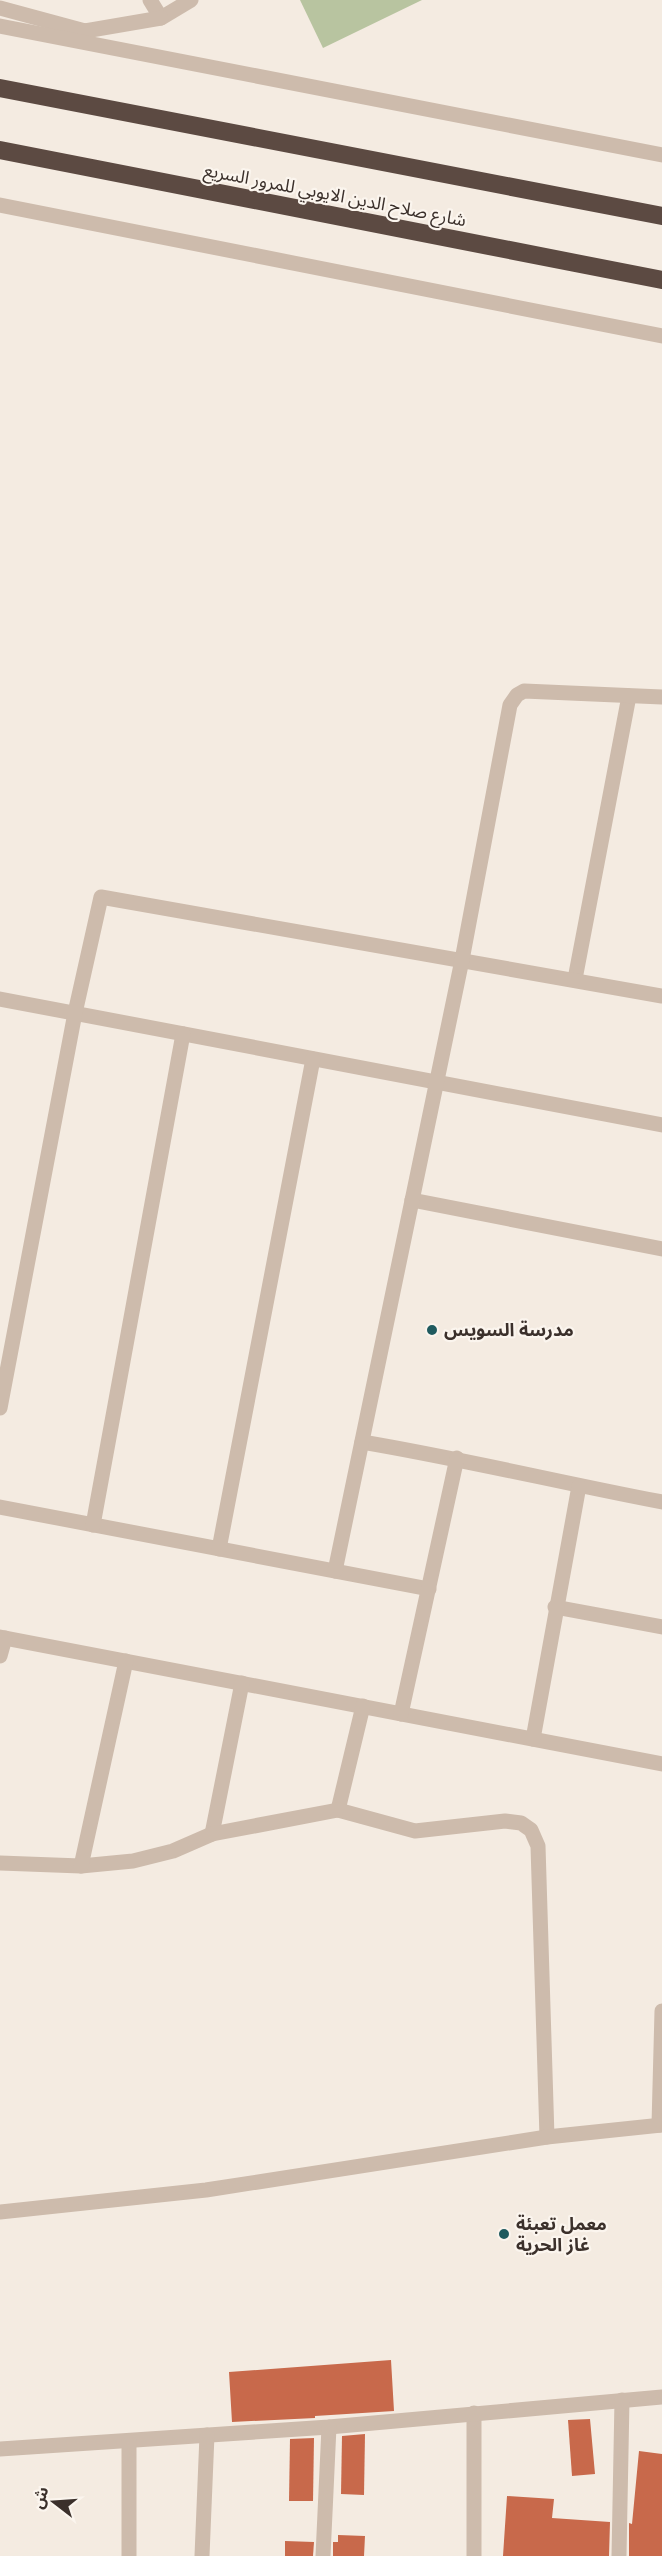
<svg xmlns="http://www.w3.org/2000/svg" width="662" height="2556" font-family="Karla,'Noto Sans Arabic',sans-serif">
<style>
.green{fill:#b8c4a0}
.building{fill:#c8694b}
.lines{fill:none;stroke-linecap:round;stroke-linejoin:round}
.street{stroke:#cdbbac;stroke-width:15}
.highway{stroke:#5c4a42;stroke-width:18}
.poi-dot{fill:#1f5a5e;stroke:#fbf5ee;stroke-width:2}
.labels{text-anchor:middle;stroke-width:4.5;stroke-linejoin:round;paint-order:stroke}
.street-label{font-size:18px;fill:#3b302b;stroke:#fbf5ee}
.poi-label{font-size:18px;font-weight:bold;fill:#3b302b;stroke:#fbf5ee;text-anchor:start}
</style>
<rect width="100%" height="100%" fill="#f4ebe1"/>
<!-- green -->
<polygon class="green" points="300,0 422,0 323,48"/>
<!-- building -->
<g class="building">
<polygon points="391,2360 394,2411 315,2416 315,2418 232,2422 229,2372"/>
<polygon points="590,2419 595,2474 572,2476 568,2420"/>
<polygon points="365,2434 364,2495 341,2494 342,2436"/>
<polygon points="314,2438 313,2501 289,2501 290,2439"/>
<polygon points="639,2451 662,2454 662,2556 629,2556 629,2523 632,2524"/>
<polygon points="507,2496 554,2499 552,2518 610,2522 609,2556 503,2556"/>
<polygon points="338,2535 365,2536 364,2556 333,2556 333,2542 338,2542"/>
<polygon points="285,2541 314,2542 313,2556 285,2556"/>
</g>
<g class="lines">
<!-- street -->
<g class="street">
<polyline points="150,0 161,18 191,0"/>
<polyline points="0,8 85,31 161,18"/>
<polyline points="0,26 662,155"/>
<polyline points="0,205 662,336"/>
<polyline points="575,979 629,696"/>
<polyline points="0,999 662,1125"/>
<polyline points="412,1200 662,1249"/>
<polyline points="0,1408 75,1013 101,897 662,996"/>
<path d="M362 1442C463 1459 562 1483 662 1502"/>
<polyline points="0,1507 429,1589"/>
<polyline points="93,1525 183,1034"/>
<polyline points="219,1549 313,1059"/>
<polyline points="335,1571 462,960 510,705 517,695 524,691 662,697"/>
<polyline points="555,1607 662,1627"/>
<polyline points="0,1637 662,1764"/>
<polyline points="0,1656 5,1638"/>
<polyline points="401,1714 457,1458"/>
<polyline points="533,1739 579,1486"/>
<polyline points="338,1810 363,1706"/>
<polyline points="212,1834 242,1683"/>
<polyline points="0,1863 81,1866 133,1861 173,1851 212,1834 338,1810 415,1831 505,1821 521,1823 531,1830 538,1846 547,2137"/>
<polyline points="81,1866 126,1661"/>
<polyline points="659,2125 662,2011"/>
<polyline points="0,2212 206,2190 547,2137 662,2125"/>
<polyline points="474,2413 474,2556"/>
<polyline points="0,2449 329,2427 662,2397"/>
<polyline points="129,2556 129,2441"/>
<polyline points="202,2556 207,2435"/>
<polyline points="323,2556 329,2427"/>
<polyline points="619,2556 622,2400"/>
</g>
<!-- highway -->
<g class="highway">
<polyline points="0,88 662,216"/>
<polyline points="0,150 662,280"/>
</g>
</g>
<!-- markers -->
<g class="poi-dot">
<circle cx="432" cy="1330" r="6"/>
<circle cx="504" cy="2234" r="6"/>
</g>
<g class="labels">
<!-- street labels -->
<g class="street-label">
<text transform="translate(335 195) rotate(11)" y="6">شارع صلاح الدين الايوبي للمرور السريع</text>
</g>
<!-- poi labels -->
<g class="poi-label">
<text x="444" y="1336">مدرسة السويس</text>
<text x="516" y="2230">معمل تعبئة<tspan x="516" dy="21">غاز الحرية</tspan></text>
</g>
</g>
<!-- north arrow -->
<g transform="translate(54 2502) rotate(287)" stroke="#fbf5ee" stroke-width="4.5" paint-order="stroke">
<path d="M0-4.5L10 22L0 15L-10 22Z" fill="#3b302b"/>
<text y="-9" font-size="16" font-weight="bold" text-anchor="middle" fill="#3b302b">ش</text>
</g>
</svg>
